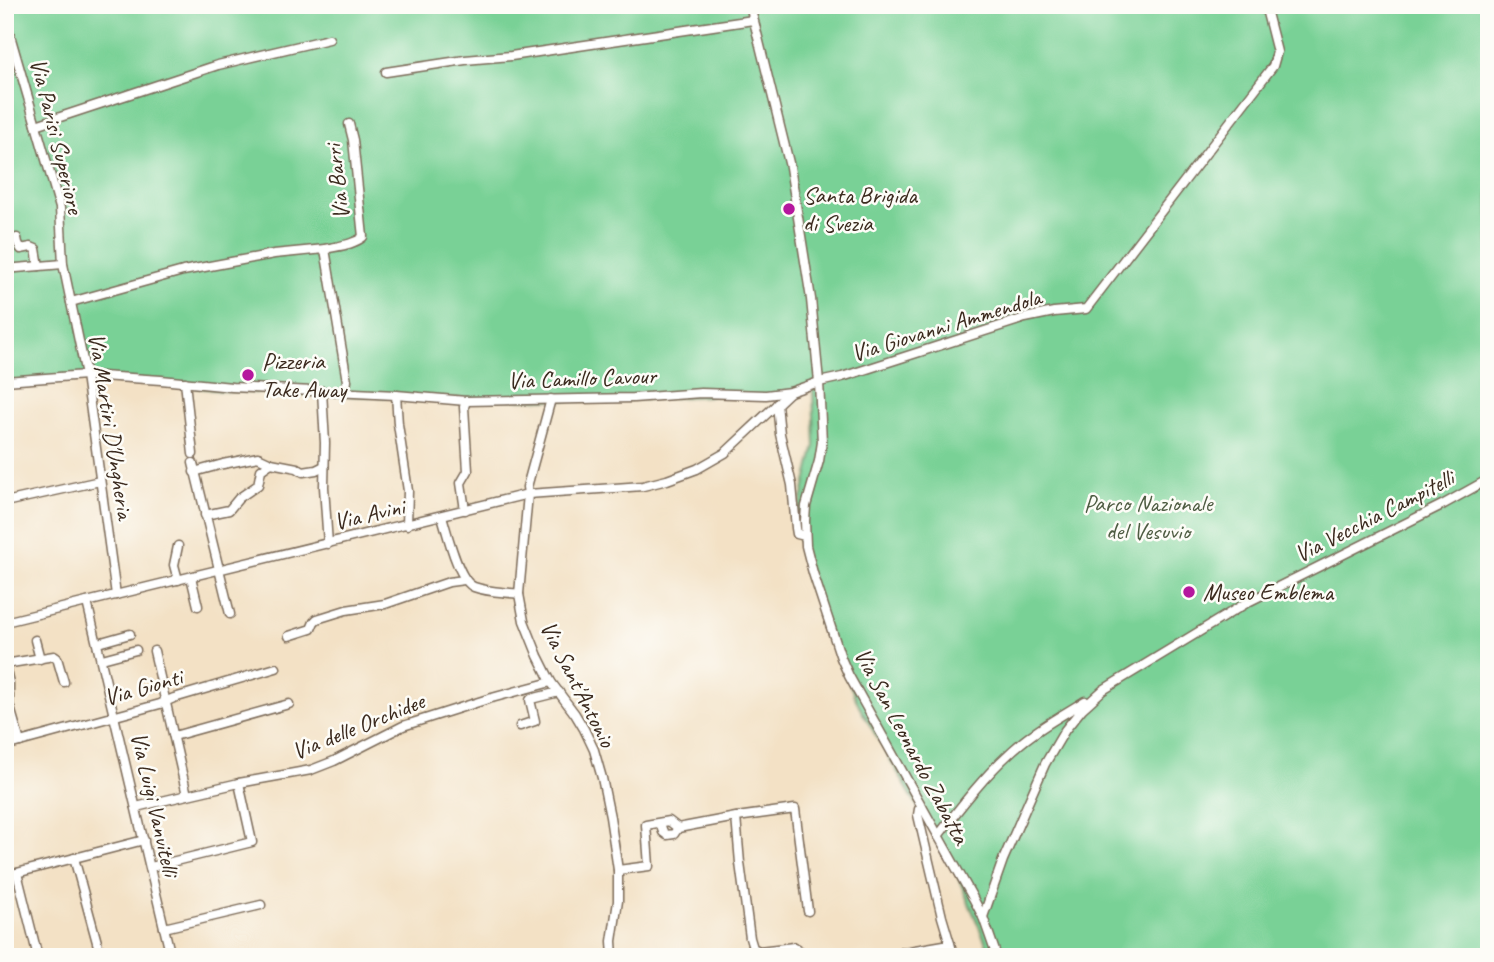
<svg xmlns="http://www.w3.org/2000/svg" width="1494" height="962" font-family="Caveat,sans-serif">
<style>
.green{fill:#79d196;stroke:#5a7e5a;stroke-width:2}
.lines{fill:none;stroke-linecap:round;stroke-linejoin:round}
.minor-casing{stroke:#7b6a58;stroke-width:11}
.minor{stroke:#fff;stroke-width:8}
.poi-dot{fill:#b5179e;stroke:#fdfcf7;stroke-width:2.5}
.labels{text-anchor:middle;stroke-width:5;stroke-linejoin:round;paint-order:stroke}
.street-label{font-size:24px;fill:#3b2a1e;stroke:#fdfcf7}
.poi-label{font-size:24px;fill:#3b2a1e;stroke:#fdfcf7;text-anchor:start}
.park-label{font-size:24px;fill:#4e5c42;stroke:#fdfcf7}
</style>
<rect width="100%" height="100%" fill="#fdfcf7"/>
<filter id="ink" filterUnits="userSpaceOnUse"><feTurbulence type="fractalNoise" baseFrequency=".0143" numOctaves="2"/><feDisplacementMap in="SourceGraphic" scale="14" xChannelSelector="R" yChannelSelector="G"/><feConvolveMatrix kernelMatrix="1 2 1 2 8 2 1 2 1" color-interpolation-filters="sRGB"/></filter>
<filter id="wash" filterUnits="userSpaceOnUse"><feTurbulence type="fractalNoise" baseFrequency=".00686" numOctaves="4" result="noise"/><feDisplacementMap in="SourceGraphic" scale="28" xChannelSelector="R" yChannelSelector="G"/><feGaussianBlur stdDeviation="1.57" result="paint"/><feColorMatrix in="noise" values="0 0 0 0 0 0 0 0 0 0 0 0 0 0 0 0 0 1.4 0 .05"/><feComposite in="paint" operator="in"/></filter>
<g filter="url(#wash)">
<rect width="100%" height="100%" fill="#f3e1c5"/>
<!-- green -->
<polygon class="green" points="5,5 1489,5 1489,957 992,957 955,870 860,708 831,641 810,579 795,528 815,446 813,389 772,397 731,395 604,401 298,395 222,391 158,382 91,378 5,384"/>
</g>
<g filter="url(#ink)">
<g class="lines">
<!-- minor casing -->
<g class="minor-casing">
<g id="minor">
<polyline points="750,5 790,167 811,299 819,382 822,442 819,461 806,506 805,521 806,546 813,573 841,658 849,676 973,898 983,917 997,957"/>
<polyline points="5,18 60,208 63,264 86,375 116,595"/>
<polyline points="386,72 465,60 511,56 753,20"/>
<polyline points="36,125 218,65 329,39"/>
<polyline points="17,238 18,243 21,249 31,247 36,249 39,266"/>
<path d="M325 249C338 246 353 245 363 237L353 140 349 124"/>
<polyline points="5,269 63,264"/>
<polyline points="71,302 183,271 274,254 325,249 347,381 345,392"/>
<polyline points="5,381 86,375 161,380 232,387 396,395 466,401 633,398 701,393 766,395 790,392 819,382 842,377 1025,318 1054,312 1086,309 1273,66 1277,52 1265,5"/>
<polyline points="185,382 193,454"/>
<polyline points="322,391 325,443 324,487 328,544"/>
<polyline points="396,395 398,424 408,491 407,525"/>
<polyline points="551,399 527,487 528,494 519,594 524,621 538,656 551,682 575,714 584,729 594,750 602,778 610,817 618,870 618,901 612,941 613,957"/>
<polyline points="777,404 780,434 792,485 796,528 797,534 805,536"/>
<polyline points="193,463 230,614"/>
<polyline points="194,472 223,464 258,457 271,463 297,468 303,472 316,470 324,466"/>
<polyline points="5,502 100,481"/>
<polyline points="465,510 461,483 468,471 464,407 466,401"/>
<polyline points="205,515 229,510 239,498 258,485 261,470 271,463"/>
<path d="M442 516C447 532 458 581 474 587 487 592 504 592 519 594"/>
<polyline points="178,546 174,565 178,580"/>
<polyline points="191,577 198,606"/>
<polyline points="87,602 171,957"/>
<polyline points="5,622 528,494 643,486 667,480 697,469 725,453 790,392"/>
<polyline points="289,636 311,629 314,622 317,619 346,610 385,604 449,582 464,580"/>
<polyline points="35,640 40,659"/>
<polyline points="98,643 130,634"/>
<polyline points="154,651 187,795"/>
<polyline points="102,659 136,650"/>
<polyline points="5,664 54,656 57,658 64,682"/>
<polyline points="5,665 9,683 9,704 20,742"/>
<polyline points="520,726 535,721 530,700 531,699 559,692"/>
<polyline points="174,736 289,704"/>
<polyline points="5,746 160,704 174,698 276,668"/>
<polyline points="136,807 239,783 311,770 334,761 403,726 488,699 551,682"/>
<polyline points="922,807 919,809 918,815 942,917 954,957"/>
<polyline points="737,817 795,809 808,911"/>
<polyline points="660,823 663,832 667,835 674,834 678,828 736,817 740,863 750,938 753,948 759,951 794,947 800,951 802,957"/>
<path d="M938 836C961 806 985 775 1013 750 1035 730 1061 716 1085 701"/>
<polyline points="74,858 101,957"/>
<polyline points="151,867 252,842 239,783"/>
<polyline points="618,870 649,866 646,825 669,821 678,828"/>
<polyline points="17,873 38,957"/>
<polyline points="5,876 144,840"/>
<polyline points="983,917 1003,860 1045,764 1065,730 1082,709 1103,690 1248,602 1444,504 1489,479"/>
<polyline points="164,928 261,905"/>
<polyline points="874,957 950,944"/>
</g>
</g>
<!-- minor -->
<use href="#minor" class="minor"/>
</g>
</g>
<!-- markers -->
<g class="poi-dot">
<circle cx="789" cy="209" r="7"/>
<circle cx="248" cy="375" r="7"/>
<circle cx="1189" cy="592" r="7"/>
</g>
<g class="labels">
<!-- street labels -->
<g class="street-label">
<text transform="translate(57 136) rotate(76)" y="8">Via Parisi Superiore</text>
<text transform="translate(337 182) rotate(-97)" y="8">Via Barri</text>
<text transform="translate(946 325) rotate(-17)" y="8">Via Giovanni Ammendola</text>
<text transform="translate(582 378) rotate(-2)" y="8">Via Camillo Cavour</text>
<text transform="translate(111 426) rotate(81)" y="8">Via Martiri D'Ungheria</text>
<text transform="translate(369 514) rotate(-13)" y="8">Via Avini</text>
<text transform="translate(1374 516) rotate(-27)" y="8">Via Vecchia Campitelli</text>
<text transform="translate(578 684) rotate(63)" y="8">Via Sant'Antonio</text>
<text transform="translate(143 687) rotate(-16)" y="8">Via Gionti</text>
<text transform="translate(358 726) rotate(-22)" y="8">Via delle Orchidee</text>
<text transform="translate(912 746) rotate(62)" y="8">Via San Leonardo Zabatta</text>
<text transform="translate(155 804) rotate(77)" y="8">Via Luigi Vanvitelli</text>
</g>
<!-- poi labels -->
<g class="poi-label">
<text x="803" y="203">Santa Brigida<tspan x="803" dy="28">di Svezia</tspan></text>
<text x="262" y="369">Pizzeria<tspan x="262" dy="28">Take Away</tspan></text>
<text x="1203" y="600">Museo Emblema</text>
</g>
<!-- park labels -->
<g class="park-label">
<text x="1148" y="511">Parco Nazionale<tspan x="1148" dy="28">del Vesuvio</tspan></text>
</g>
</g>
<!-- margin -->
<rect width="1494" height="962" fill="none" stroke="#fdfcf7" stroke-width="28"/>
</svg>
